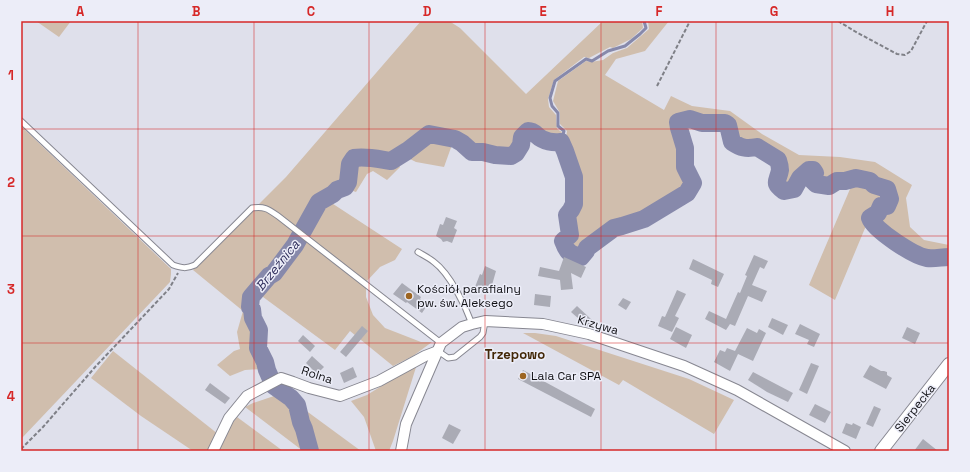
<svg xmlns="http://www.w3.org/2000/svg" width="970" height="472" font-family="'Space Grotesk',sans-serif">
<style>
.green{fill:#d0bead}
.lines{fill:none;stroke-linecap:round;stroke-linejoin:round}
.stream{stroke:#8789ab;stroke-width:3}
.river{stroke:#8789ab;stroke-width:18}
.building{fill:#aaabb5}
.service-casing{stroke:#878791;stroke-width:7}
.minor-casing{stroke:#878791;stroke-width:12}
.tertiary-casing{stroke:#878791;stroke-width:14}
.path{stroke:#7f8087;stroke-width:2;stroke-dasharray:4 2;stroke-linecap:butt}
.service{stroke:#fff;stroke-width:5}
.minor{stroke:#fff;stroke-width:10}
.tertiary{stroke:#fff;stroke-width:12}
.grid{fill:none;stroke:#d62828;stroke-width:1;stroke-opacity:0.55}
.poi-dot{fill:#9d6521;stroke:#ecedf8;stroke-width:1.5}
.labels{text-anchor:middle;stroke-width:3;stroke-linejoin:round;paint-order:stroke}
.poi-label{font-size:12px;fill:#111115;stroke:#ecedf8;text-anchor:start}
.street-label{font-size:12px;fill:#111115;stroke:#ecedf8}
.water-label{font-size:13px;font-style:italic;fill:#302f5d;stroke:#ecedf8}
.neighbourhood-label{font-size:13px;font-weight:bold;fill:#432808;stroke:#ecedf8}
.neatline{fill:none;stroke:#d62828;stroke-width:1.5}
.grid-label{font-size:13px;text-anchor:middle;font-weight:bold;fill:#d62828}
</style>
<rect width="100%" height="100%" fill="#dfe0eb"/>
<!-- green -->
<g class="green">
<polygon points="36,21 71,21 59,37"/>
<path d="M421 21H449L460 28 526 94 603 21H642L643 28 631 39 613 48 610 47 589 58 584 57 554 80 548 99 549 107 556 115 557 129 562 132 560 137 545 138 530 128C515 136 522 139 515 151 501 156 487 151 472 150L461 135 457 137 428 130C417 142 404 152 390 160L376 156H367L355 153 347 156 346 181 344 186 335 188 332 193 321 197 306 220 304 226 283 256 257 287 248 293 247 309 250 310V318L255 325 256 340 255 346 259 355 262 369 245 370 230 376 217 365 234 351 240 349 237 332 243 311 193 270 286 177Z"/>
<path d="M648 21H669L645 51 616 59 605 75 664 110 671 96 692 106 730 111 762 134 799 155 840 157 875 162 912 185 906 198 910 227 924 240 949 245V255H927L907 246 872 219 879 214 883 207H888L891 201 889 188 876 184 870 179 854 176 835 179 829 183 815 180 814 178 817 172 812 168C802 169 797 179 793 187L784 189 780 186 778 180 782 170 780 160 759 145 748 146 740 144 733 138 731 127 728 121 700 120 690 116 679 119 674 123 675 126 683 148V167L691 182 687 189 642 217 623 225 611 227 588 245 582 253 577 254 567 249 566 242C575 234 571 226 570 215 579 207 576 200 576 189 576 185 577 180 577 176 576 172 573 169 571 165 566 154 565 142 567 131L560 124V113L553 101 558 81 586 61 591 62 603 60 613 53 627 48 649 29Z"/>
<polygon points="21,126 171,269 171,274 170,282 21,439"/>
<polygon points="430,136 453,142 444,167 416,162 404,156"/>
<polygon points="367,159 391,164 397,161 400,167 387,180 373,171 367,174 356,192 347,189 351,182 351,170 353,163 356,161"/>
<polygon points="857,180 869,183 873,188 884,190 888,199 885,204 881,204 876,211 867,216 868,221 835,300 809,285 853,182"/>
<polygon points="327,200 402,249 395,260 380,267 366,282 366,297 373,315 385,328 421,342 432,342 413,356 393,366 350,331 335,350 259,294 266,282 274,277 301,247 306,235 319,207"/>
<polygon points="523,333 535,333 556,336 689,379 734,400 714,434 623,380 619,385"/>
<polygon points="113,351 218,434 210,451 193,451 141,416 91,378"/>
<polygon points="417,364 393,441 389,451 376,451 364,417 351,401 367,395"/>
<polygon points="277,395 287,399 293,405 296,424 300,426 306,451 303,451 245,407 253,403"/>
<polygon points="301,407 361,451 312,451"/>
<polygon points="237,417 283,451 217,451 224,435"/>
</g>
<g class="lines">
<!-- stream -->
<polyline class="stream" points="561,142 564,131 558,126 558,113 552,106 550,98 555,81 586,59 592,61 608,51 625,46 640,34 646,28 644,21"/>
<!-- river -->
<path class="river" d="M310 451 304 429 301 422 297 405 291 398 274 386 267 370 265 362 258 348 259 330 253 318 252 309 250 307 251 297 269 276 274 273 295 245 319 202 333 194 337 190 345 187 348 182 350 164 354 158C366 156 378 159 391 161L407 151 429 134 455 139 462 143 472 152H483L495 155 511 156 516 153 521 145 522 137 528 131C535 131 536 136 542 139 548 142 554 143 561 142L565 151 574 177V204L571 210 567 215 570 235 563 241C567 252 569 254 581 257L586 251 587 248 614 228 622 226 644 219 687 193 693 183 685 167V148L679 128 678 122 690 119 702 123H725L728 125 732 142C741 148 746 149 757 147L778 160C779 163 780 167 780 170 778 182 772 182 784 191L794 189 800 178 809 170H813L815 173 811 179 816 184 829 186 837 181H845L856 178 870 181 874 185 887 189 890 199 887 206H881L878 213 870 218C874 230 914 256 927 258 934 259 942 257 949 257"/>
</g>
<!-- building -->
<g class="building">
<polygon points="446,217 457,221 454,228 457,230 452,243 447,241 443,242 441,239 436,236 440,224 443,225"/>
<polygon points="754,255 768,261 764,269 760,267 752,285 767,291 762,302 748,296 735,326 730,324 726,330 705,319 709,311 726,319 738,292 740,293 747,276 745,275"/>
<polygon points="564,257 586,267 581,278 571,273 573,289 561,290 560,280 538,276 540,267 559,271"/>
<polygon points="693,259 724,274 718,287 711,284 712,280 689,269"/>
<polygon points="485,266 496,271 490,292 485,291 481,293 479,289 475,287 480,274 482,275"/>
<polygon points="402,283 421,297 420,299 428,304 422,313 407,302 406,303 393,294"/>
<polygon points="677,290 686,294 675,316 679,318 672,332 658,326 662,316 665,317"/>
<polygon points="535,294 551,296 550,307 534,305"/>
<polygon points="623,298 631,302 626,310 618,305"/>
<polygon points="577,306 593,321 588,327 571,312"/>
<polygon points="772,318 788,325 783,335 768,327"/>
<polygon points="800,324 820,334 814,347 807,344 809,340 795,334"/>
<polygon points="362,326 368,331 346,357 340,352"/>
<polygon points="676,327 692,335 686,348 670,339"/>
<polygon points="907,327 920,333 915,344 902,338"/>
<polygon points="747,328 757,333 759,329 766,333 753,361 738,354 730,371 714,362 720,350 725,352 727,348 735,351"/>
<polygon points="303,335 315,346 310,352 298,341"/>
<polygon points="312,356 324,367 317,374 306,363"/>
<polygon points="811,363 819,366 807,394 799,390"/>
<polygon points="870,365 881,371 884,371 887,372 887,375 892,378 886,389 863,377"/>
<polygon points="353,367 357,377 344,383 340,373"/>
<polygon points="523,370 595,409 591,417 518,379"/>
<polygon points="753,372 793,393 788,402 767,392 748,380"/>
<polygon points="210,383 230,398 225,404 205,390"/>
<polygon points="815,404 831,412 825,423 809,415"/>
<polygon points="874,406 881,409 873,427 866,424"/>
<polygon points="846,423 852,425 853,423 861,427 856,439 842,433"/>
<polygon points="449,424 461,430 453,444 442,438"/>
<polygon points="923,439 938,451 914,451"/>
</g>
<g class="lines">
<!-- service casing -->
<g class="service-casing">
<g id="service">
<path d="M21 121 173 265C182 268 186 269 195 265L252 208C264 206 268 209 278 216L441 343"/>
<path d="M418 252C423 255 429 258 434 262 450 274 465 305 472 324"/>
<polyline points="438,351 448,358 455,357 480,337 483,333 485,321"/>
</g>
</g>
<!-- minor casing -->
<g class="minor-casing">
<g id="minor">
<polyline points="213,451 229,418 247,396 281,378 293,382 309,388 340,396 379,381 425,356 438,351"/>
<polyline points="401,451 406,424 441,343 462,327 472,324 485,321 543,324 589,334 684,366 737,390 845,451"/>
</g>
</g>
<!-- tertiary casing -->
<g class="tertiary-casing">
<polyline id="tertiary" points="881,451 949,364"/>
</g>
<!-- path -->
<g class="path">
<polyline points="838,21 856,32 897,54 905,55 911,51 927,21"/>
<polyline points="657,86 690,21"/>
<polyline points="21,449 43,427 96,366 169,289 178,273"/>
</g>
<!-- service -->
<use href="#service" class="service"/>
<!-- minor -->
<use href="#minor" class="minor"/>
<!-- tertiary -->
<use href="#tertiary" class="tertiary"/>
</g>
<!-- grid -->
<path class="grid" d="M138 21V451M254 21V451M369 21V451M485 21V451M601 21V451M716 21V451M832 21V451M21 129H949M21 236H949M21 343H949"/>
<!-- markers -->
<g class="poi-dot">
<circle cx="409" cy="296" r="4"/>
<circle cx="523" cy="376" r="4"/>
</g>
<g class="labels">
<!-- poi labels -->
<g class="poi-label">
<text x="417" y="293">Kościół parafialny<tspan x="417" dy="14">pw. św. Aleksego</tspan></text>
<text x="531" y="380">Lala Car SPA</text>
</g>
<!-- street labels -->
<g class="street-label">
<text transform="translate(598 325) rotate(16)" y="4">Krzywa</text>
<text transform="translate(317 375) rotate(18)" y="4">Rolna</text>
<text transform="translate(915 408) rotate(-52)" y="4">Sierpecka</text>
</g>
<!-- water labels -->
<g class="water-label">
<text transform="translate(277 265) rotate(-51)" y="5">Brzeźnica</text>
</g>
<!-- neighbourhood labels -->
<g class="neighbourhood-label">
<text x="515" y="359">Trzepowo</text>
</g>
</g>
<!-- border -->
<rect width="970" height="472" fill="none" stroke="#ecedf8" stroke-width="44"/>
<rect x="22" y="22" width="926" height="428" class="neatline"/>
<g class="grid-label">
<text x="80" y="16">A</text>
<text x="196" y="16">B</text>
<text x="311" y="16">C</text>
<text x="427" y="16">D</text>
<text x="543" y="16">E</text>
<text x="659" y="16">F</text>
<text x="774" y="16">G</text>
<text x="890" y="16">H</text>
<text x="11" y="80">1</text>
<text x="11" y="187">2</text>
<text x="11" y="294">3</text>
<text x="11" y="401">4</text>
</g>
</svg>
